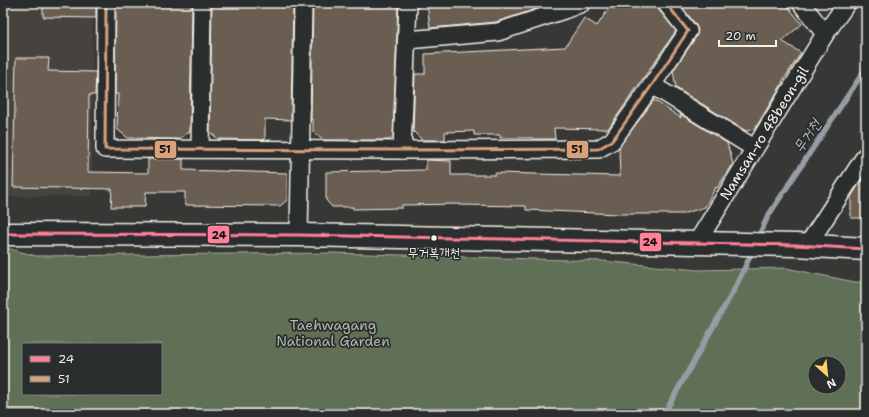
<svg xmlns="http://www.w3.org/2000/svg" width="869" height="417" font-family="'Shantell Sans','Poor Story',sans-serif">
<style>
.built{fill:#46423d}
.green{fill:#617057;stroke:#aab0a0;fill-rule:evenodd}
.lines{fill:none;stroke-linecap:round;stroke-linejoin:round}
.stream{stroke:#959ea4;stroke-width:5.5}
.building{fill:#6a5d51;stroke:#f4f1e8}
.minor-casing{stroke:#f4f1e8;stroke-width:20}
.secondary-casing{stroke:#f4f1e8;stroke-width:25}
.minor{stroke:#2a2d2e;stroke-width:17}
.secondary{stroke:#2a2d2e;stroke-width:22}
.bus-1-casing{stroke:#2a2d2e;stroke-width:6}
.bus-2-casing{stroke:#2a2d2e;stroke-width:6}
.bus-1{stroke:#ff8098;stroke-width:3}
.bus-2{stroke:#d9a179;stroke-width:3}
.bus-dot{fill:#f4f1e8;stroke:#2a2d2e;stroke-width:1.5}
.labels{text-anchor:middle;stroke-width:3.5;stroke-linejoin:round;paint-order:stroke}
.bus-label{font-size:13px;fill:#f4f1e8;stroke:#2a2d2e}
.street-label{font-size:14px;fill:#f4f1e8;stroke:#2a2d2e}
.park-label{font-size:14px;fill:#b2b7a7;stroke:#2a2d2e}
.water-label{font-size:15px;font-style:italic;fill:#b4b9bb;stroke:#2a2d2e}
.line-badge{stroke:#2a2d2e;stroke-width:1.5}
.pale-badge-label{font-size:11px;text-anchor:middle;font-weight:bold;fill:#111}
</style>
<rect width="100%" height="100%" fill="#373735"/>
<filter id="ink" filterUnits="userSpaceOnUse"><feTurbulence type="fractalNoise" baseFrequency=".025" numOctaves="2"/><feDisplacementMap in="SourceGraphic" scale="8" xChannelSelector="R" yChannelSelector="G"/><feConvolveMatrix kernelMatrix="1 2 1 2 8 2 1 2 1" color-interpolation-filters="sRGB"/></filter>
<g filter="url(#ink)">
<!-- built -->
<polygon class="built" points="3,3 93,3 92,196 3,197"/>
<!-- green -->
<path class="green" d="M3 247 36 256 334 253 602 261 698 270 786 268 855 282H866V414H3ZM23 344H161V394H23ZM815 363H839V387H815Z"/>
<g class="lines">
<!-- stream -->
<g class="stream">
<polyline points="757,240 768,216 866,68"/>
<polyline points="664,414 735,288 753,250"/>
</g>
</g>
<!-- building -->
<g class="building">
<polygon points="43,3 96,3 96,18 43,17"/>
<polygon points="116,3 192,3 190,131 180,139 128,138 117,129 118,94 115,94"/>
<polygon points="212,3 293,3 291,120 265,119 265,140 218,139 210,132"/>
<polygon points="313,3 398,3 393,137 389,140 323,140 313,132 313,120 311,120"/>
<polygon points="427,3 552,3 552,4 496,22 430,28"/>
<polygon points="618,3 656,3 658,9 676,31 608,129 554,128 555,139 533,139 533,138 500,138 500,135 474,135 474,131 445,132 445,140 422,140 413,131 415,74 425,74 425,54 565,47 584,18 597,26 611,5 615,7"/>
<polygon points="679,3 785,3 802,24 782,41 801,53 782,82 783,82 755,129 746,131 676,88 673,71 696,37 698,31 696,25"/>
<polygon points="16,58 49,58 48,71 96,72 95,95 89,95 88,172 148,173 148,159 183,159 183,170 287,173 287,200 280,206 185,205 185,192 146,192 145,207 111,207 112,189 13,187"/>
<polygon points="654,100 681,118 680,114 727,143 733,164 717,188 716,187 705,207 682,214 618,214 526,210 526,206 459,205 460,204 402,205 402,208 353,209 353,207 332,207 326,200 326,172 426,170 426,160 451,161 451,175 495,175 495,173 620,176 619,147"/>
<polygon points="866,173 866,218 851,218 851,197"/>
</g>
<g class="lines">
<!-- minor casing -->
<g class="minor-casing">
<g id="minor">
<polyline points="106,3 105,149 402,150 598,149 612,141 652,85 688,31 666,3"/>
<polyline points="801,3 825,34"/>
<polyline points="407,40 498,32 564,10 582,3"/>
<polyline points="652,85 754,148"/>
<polyline points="200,149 202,3"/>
<polyline points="402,150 408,3"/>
<polyline points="299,235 303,3"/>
<polyline points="696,244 825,34 847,3"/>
<polyline points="807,246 866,155"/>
</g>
</g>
<!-- secondary casing -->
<g class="secondary-casing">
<polyline id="secondary" points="3,234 299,235 796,245 866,249"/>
</g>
<!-- minor -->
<use href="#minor" class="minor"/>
<!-- secondary -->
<use href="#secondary" class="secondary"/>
<!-- bus-1 casing -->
<g class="bus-1-casing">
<polyline id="bus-1" points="3,234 299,235 796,245 866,249"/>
</g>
<!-- bus-2 casing -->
<g class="bus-2-casing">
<polyline id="bus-2" points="106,3 105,149 402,150 598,149 612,141 652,85 688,31 666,3"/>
</g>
<!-- bus-1 -->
<use href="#bus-1" class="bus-1"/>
<!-- bus-2 -->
<use href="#bus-2" class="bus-2"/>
</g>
</g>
<!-- markers -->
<circle class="bus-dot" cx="434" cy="238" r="3.5"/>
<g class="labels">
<!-- bus labels -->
<g class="bus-label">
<text x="434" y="257">무거복개천</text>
</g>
<!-- street labels -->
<g class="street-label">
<text transform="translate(764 133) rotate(-58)" y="5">Namsan-ro 48beon-gil</text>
</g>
<!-- park labels -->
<g class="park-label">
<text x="333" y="330">Taehwagang<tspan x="333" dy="16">National Garden</tspan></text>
</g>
<!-- water labels -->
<g class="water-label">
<text transform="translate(807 136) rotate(-56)" y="5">무거천</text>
</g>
</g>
<g class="line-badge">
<rect x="566" y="140" width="23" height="19" rx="4" fill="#d9a179"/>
<rect x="154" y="140" width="23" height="19" rx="4" fill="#d9a179"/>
<rect x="207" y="225" width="23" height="19" rx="4" fill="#ff8098"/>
<rect x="639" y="232" width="23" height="20" rx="4" fill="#ff8098"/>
</g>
<g class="pale-badge-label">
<text x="577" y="153">51</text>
<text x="165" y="153">51</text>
<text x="219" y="239">24</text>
<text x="650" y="246">24</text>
</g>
<!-- margin -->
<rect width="869" height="417" fill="none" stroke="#2a2d2e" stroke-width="16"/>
<rect x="8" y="8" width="853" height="401" fill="none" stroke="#f4f1e8" stroke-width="1.5" filter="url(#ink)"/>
<!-- legend -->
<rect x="22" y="343" width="140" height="52" fill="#2a2d2e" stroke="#7b7b78"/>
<rect x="30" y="356" width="20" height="6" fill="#ff8098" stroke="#7b7b78"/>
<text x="58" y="363" font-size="12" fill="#f4f1e8">24</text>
<rect x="30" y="376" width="20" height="6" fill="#d9a179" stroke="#7b7b78"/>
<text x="58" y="383" font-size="12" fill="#f4f1e8">51</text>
<!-- north arrow -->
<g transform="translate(827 375) rotate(153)"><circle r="19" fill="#2a2d2e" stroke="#7b7b78"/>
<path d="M0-3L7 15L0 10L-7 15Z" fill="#ffd166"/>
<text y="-6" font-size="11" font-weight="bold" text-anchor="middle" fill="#f4f1e8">N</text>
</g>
<!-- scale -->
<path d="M719 40v6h57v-6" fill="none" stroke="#f4f1e8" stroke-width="2"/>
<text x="725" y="40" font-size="12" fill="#f4f1e8" stroke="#2a2d2e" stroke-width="3" paint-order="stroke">20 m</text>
</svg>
